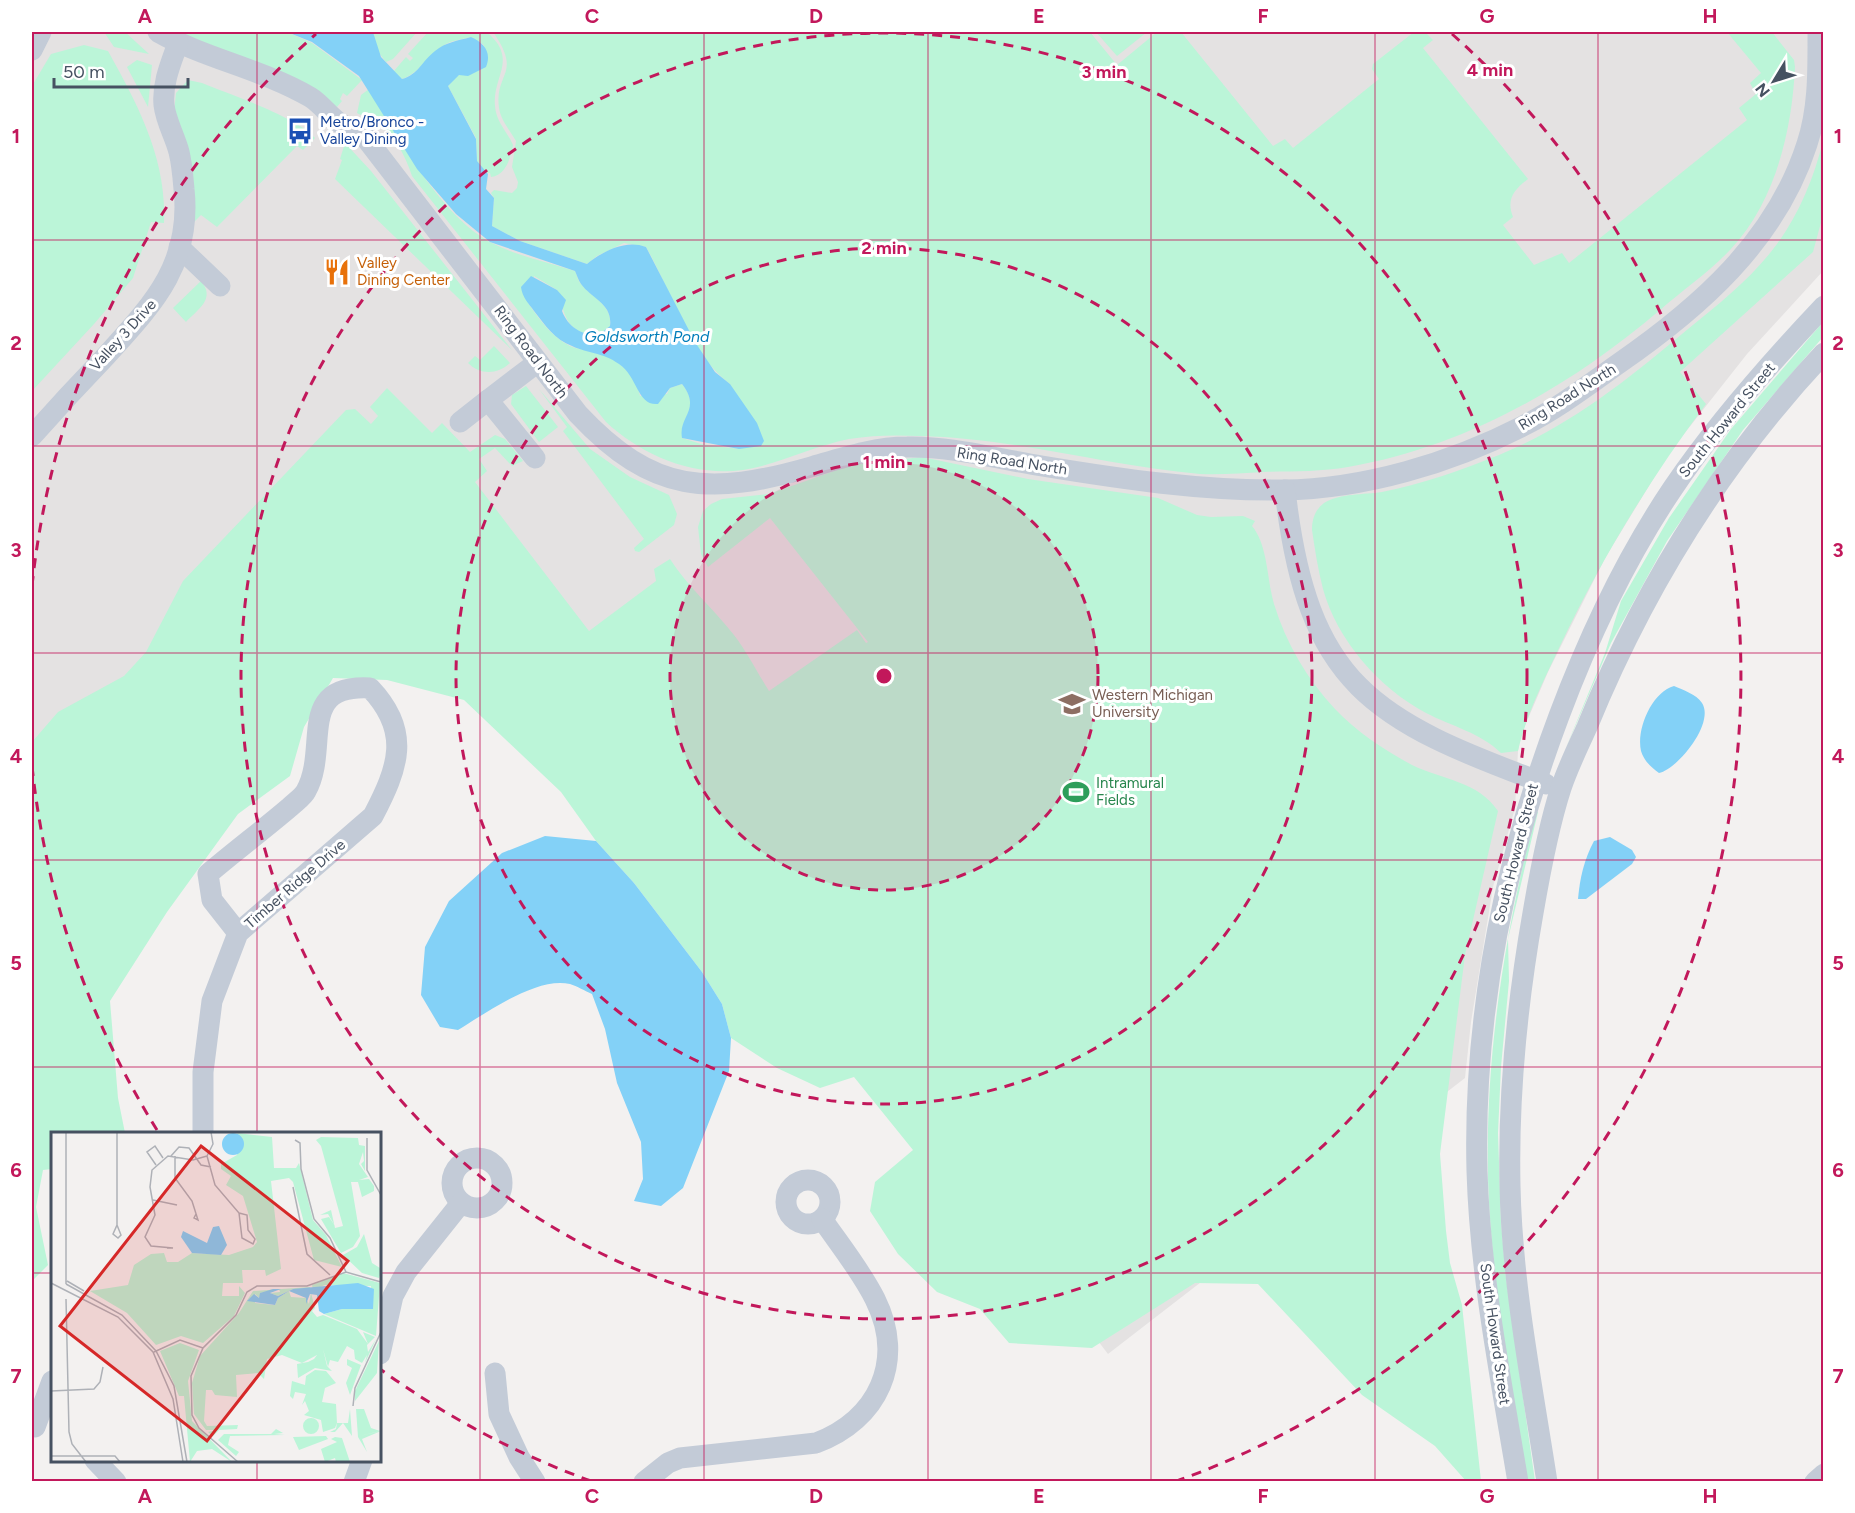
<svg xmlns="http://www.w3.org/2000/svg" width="1855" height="1513" font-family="Figtree,sans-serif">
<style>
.education{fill:#e4e2e2}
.green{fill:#bbf5d8}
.water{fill:#83d1f7}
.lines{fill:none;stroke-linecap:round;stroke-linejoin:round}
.minor{stroke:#c3cbd7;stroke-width:21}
.grid{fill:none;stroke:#c2185b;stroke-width:1.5;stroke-opacity:0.55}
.ring{fill:none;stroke:#c2185b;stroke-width:3;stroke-dasharray:10 8}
.labels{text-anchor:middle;stroke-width:6;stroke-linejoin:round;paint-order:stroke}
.transit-label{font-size:15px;fill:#164399;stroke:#fff;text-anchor:start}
.food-label{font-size:15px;fill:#c56008;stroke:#fff;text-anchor:start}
.street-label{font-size:15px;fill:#465161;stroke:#fff}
.education-label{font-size:15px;fill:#785e54;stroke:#fff;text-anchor:start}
.leisure-label{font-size:15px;fill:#27864d;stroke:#fff;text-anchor:start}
.water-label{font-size:16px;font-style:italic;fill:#007dba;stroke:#fff}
.inset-road{fill:none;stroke:#aeb1b7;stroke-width:1.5}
.view{fill:#d62828;fill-opacity:0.15;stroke:#d62828;stroke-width:3}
.inset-edge{fill:none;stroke:#465161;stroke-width:3}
.centre{fill:#c2185b;stroke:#fff;stroke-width:3}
.ring-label{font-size:18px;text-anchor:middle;font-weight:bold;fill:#c2185b;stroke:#fff;stroke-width:6;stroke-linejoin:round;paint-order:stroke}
.neatline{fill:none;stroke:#c2185b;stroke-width:2}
.grid-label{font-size:20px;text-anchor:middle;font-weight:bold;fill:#c2185b}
</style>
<rect width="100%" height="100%" fill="#f3f1f0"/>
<!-- education -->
<polygon class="education" points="32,32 1823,32 1823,271 1747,354 1669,453 1605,558 1548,672 1521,735 1518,751 1515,808 1493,887 1471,1022 1465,1078 1108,1354 435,476 32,792"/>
<!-- green -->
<g class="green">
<polygon points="104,32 125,32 149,54 114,47"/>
<polygon points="179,32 287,32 312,43 362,80 347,96 343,93 340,99 342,101 337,107"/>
<polygon points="373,32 417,32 393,59 386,62 376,49"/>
<path d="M428 32H487C519 60 492 76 495 106 496 122 507 131 513 145 510 159 506 175 491 177L490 173H485L477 161 476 138 448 86 484 45 471 37C461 40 451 40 443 46 427 56 420 73 402 79L393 72 406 57 410 61 413 58 408 54Z"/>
<path d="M493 32H1090L1117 65 1157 32H1181L1273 146 1285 139 1293 148 1379 79 1372 69 1373 64 1414 32H1425L1433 40 1423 48 1528 179C1514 190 1506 199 1513 217L1503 225 1534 265 1562 253 1569 263 1747 120 1739 108 1756 94 1750 83 1761 73 1727 32H1772L1794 60 1795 67C1792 131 1775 203 1730 250 1709 272 1683 290 1660 310 1571 386 1465 447 1348 467 1321 472 1291 471 1264 472 1243 473 1221 475 1200 474 1107 466 1014 438 920 436 896 435 873 435 849 439 819 445 791 458 762 466 706 482 647 460 606 422L412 176C405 155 394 133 375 120 370 116 363 117 357 113L361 95 369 89C398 137 441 217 492 243 517 256 547 262 575 271 577 275 578 281 581 284 592 298 613 305 610 326L597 336C564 332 566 315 557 290L534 276 528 303C539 319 552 337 570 346 576 349 582 349 588 350 612 354 636 372 640 396L667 394 670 388 682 384C701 408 681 415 682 438L701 444 739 449 730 384C688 352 672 292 646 247L624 243 597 256 587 264 520 241 492 226 494 198 491 193 494 190 512 193 517 188 518 182 512 167 516 141C510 130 501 121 499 108 494 72 523 75 493 32Z"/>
<polygon points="1096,32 1147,32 1117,56"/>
<path d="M84 45 108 51C138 105 167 159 164 223L151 222 133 278 94 324 32 391V86L51 54Z"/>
<polygon points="137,60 152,65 148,107 127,67"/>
<path d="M188 80 202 83C229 94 297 117 315 138L303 150 297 146 217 227 201 215 194 222 174 112 176 93Z"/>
<path d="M1823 141V215L1813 252 1680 372 1706 404C1649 480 1601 560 1560 646 1544 680 1526 715 1518 751L1501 753C1481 733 1451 726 1426 713 1379 688 1337 640 1323 589 1318 570 1315 550 1312 530 1312 519 1315 510 1324 503 1341 493 1363 495 1382 492 1422 484 1462 470 1499 455 1570 426 1630 378 1688 329 1720 303 1752 278 1777 244 1799 214 1814 178 1823 141Z"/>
<polygon points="345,143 371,171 512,350 335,179 342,160 340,159"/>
<path d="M201 281C216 299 198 309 186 322L173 308Z"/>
<polygon points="1823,322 1823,337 1743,430 1667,541 1611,643 1565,750 1605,653 1621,601 1669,518 1731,429"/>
<path d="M494 346 510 363C497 375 480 375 468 363L475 356 480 360Z"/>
<polygon points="526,386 558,427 539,442 511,404 512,395"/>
<path d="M387 388 432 433 442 423 470 452 495 435 505 439 523 461 512 466 495 448 479 459 487 471 475 482 589 631 656 581 654 569 670 559C688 587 713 608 734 635 747 652 757 672 769 691L857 630 866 643 868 642 770 518 708 567 701 554 698 527 703 511 711 504 722 499 769 494 851 465 922 457 1028 479 1158 498 1197 515 1211 517 1243 516 1255 521 1252 526C1268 545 1267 580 1274 604 1286 643 1307 679 1335 709 1357 732 1384 750 1412 765 1443 780 1478 781 1498 811L1465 955 1440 1154 1446 1231 1450 1263 1462 1305 1481 1481H1466L1435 1446 1362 1395 1258 1284 1195 1283 1092 1348 1009 1343 980 1309 937 1292 898 1254 870 1211 875 1182 913 1150 854 1077 820 1088 777 1068 731 1038 722 1004 702 972 634 883 596 841 561 792 464 700 387 680 333 678 304 727 290 776 238 814 167 912 110 1001 118 1098 125 1133 52 1134V1169L43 1170 36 1207 48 1265 32 1281V742L58 712 124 676 146 652 183 581 346 410 355 409 371 424 378 416 370 407Z"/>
<polygon points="539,389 590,449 630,477 669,495 677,514 674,525 639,552 635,551 634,548 644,539 563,431 567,427"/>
<path d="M1536 811 1538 812 1508 939 1509 981 1501 1067 1498 1133 1501 1222 1506 1278 1535 1481H1526C1511 1381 1491 1281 1488 1179 1485 1054 1505 932 1536 811Z"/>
</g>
<!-- water -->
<g class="water">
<path d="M287 32H373L381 57 402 79C418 75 422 61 435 51 446 42 457 41 471 37 484 43 492 52 486 67L468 76 459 75 448 86 476 139 477 161 488 174 486 189 494 198 492 226 520 241 587 264C603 251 626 239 646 247L695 342 715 372 730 384 757 423 764 441 761 446 739 449 682 438C678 416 702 410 682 384L670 388 658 404C637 406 638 377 619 364 602 352 589 354 572 346 555 340 545 325 534 311 529 304 522 297 521 287L531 276 557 290 566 300 562 311C568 327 581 334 597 336L610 326C613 304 592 299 581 284 578 280 577 275 575 271L490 242 456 214 417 169 359 76 312 42Z"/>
<path d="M1674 686C1683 690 1696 694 1702 703 1715 723 1678 769 1659 773 1651 767 1644 761 1641 751 1636 729 1652 692 1674 686Z"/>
<path d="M545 836 596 841 634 883 702 972 722 1004 731 1038 729 1071 683 1188 661 1206 634 1201 643 1179 641 1142 617 1083 605 1029 592 994C585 991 577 986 570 984 537 976 486 1013 458 1030L440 1027 421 995 425 947 449 901 502 853Z"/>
<path d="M1610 837 1632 850 1636 857 1632 864 1586 899H1578C1580 877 1584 860 1594 841Z"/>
</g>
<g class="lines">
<!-- minor -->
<g class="minor">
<path d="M158 32C206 59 262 69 310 97 320 103 328 114 337 121 346 128 356 130 365 137L578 414C653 494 709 496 811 467 842 458 874 447 907 447 951 446 998 459 1042 466 1121 479 1202 491 1283 490 1364 489 1451 463 1523 426 1557 409 1587 386 1618 364 1699 308 1776 241 1807 144 1819 108 1818 69 1818 32"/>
<polyline points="32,50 41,32"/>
<polyline points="179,247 220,286"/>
<polyline points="460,422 488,400"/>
<path d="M32 436C56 409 81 382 106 356 153 304 192 264 184 189 183 177 182 164 179 152 175 136 166 122 164 105 162 83 171 63 178 43"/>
<polyline points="535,458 488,400 538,362"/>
<path d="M1285 490C1307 686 1373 720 1546 784"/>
<path d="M203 1134V1072L212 1001 238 933 373 816C398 768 412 732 370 688 295 684 330 748 306 791 303 797 295 802 290 807 263 830 235 851 208 874L212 900 238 933"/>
<circle cx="477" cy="1183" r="25"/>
<circle cx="808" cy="1202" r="22"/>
<polyline points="380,1354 393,1296 406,1272 461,1203"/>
<polyline points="495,1373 499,1414 519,1457 535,1482"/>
<polyline points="35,1427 52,1381"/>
<polyline points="95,1460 116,1482"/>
<polyline points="354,1482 362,1460"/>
<path d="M644 1482 668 1463 680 1458 816 1443C878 1420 906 1361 875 1299 861 1271 840 1245 822 1219"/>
<path d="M1518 1482C1501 1379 1480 1275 1477 1171 1473 1014 1504 862 1559 716 1589 636 1625 559 1673 488 1717 423 1770 363 1824 306"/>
<path d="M1547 1482C1532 1384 1512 1285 1510 1186 1508 1093 1517 1004 1533 913 1540 872 1548 828 1561 788 1568 767 1578 747 1587 727 1643 590 1722 462 1824 353"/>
<polyline points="1815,1482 1824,1474"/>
</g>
</g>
<!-- grid -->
<path class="grid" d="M257 32V1134M480 32V1482M704 32V1482M928 32V1482M1151 32V1482M1375 32V1482M1598 32V1482M32 240H1824M32 446H1824M32 653H1824M32 860H1824M32 1067H1824M32 1273H52M380 1273H1824M257 1460V1482"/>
<!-- distance rings -->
<circle cx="884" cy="676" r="214" fill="#c2185b" fill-opacity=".12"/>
<g class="ring">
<circle cx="884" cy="676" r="214"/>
<circle cx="884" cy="676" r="428"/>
<circle cx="884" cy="676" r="643"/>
<path d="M591 1481A857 857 0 0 1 380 1369M157 1130A857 857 0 0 1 32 766M32 586A857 857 0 0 1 316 34M1452 34A857 857 0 0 1 1177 1481"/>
</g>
<!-- icons -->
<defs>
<g id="bus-bare" transform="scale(2.07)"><path d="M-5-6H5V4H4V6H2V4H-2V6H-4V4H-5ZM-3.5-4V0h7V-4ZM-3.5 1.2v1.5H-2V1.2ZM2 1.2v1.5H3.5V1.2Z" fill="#1a4fb4" stroke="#fff" stroke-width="2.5" paint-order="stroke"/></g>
<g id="restaurant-bare" transform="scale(2.07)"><path d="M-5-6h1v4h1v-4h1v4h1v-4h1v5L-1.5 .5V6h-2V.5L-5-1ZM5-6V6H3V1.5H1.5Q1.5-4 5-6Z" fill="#e8710a" stroke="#fff" stroke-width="2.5" paint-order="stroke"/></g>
<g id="university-bare" transform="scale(2.07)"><path d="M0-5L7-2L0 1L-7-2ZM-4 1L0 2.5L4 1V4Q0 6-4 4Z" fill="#8d6e63" stroke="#fff" stroke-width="2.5" paint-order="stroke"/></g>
<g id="stadium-bare" transform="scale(2.07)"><path d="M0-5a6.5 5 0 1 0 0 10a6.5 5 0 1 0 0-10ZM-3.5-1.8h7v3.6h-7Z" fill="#2e9e5b" stroke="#fff" stroke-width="2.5" paint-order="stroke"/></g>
</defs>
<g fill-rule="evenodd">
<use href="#bus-bare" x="300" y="131"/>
<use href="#restaurant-bare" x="337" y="272"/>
<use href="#university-bare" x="1072" y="704"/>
<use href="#stadium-bare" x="1076" y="792"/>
</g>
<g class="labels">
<!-- transit labels -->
<g class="transit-label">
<text x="320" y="127">Metro/Bronco -<tspan x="320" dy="17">Valley Dining</tspan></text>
</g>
<!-- food labels -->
<g class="food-label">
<text x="357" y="268">Valley<tspan x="357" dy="17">Dining Center</tspan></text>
</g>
<!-- street labels -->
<g class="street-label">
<text transform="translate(123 335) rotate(-48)" y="5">Valley 3 Drive</text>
<text transform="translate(531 352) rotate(53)" y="5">Ring Road North</text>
<text transform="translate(1567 397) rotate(-32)" y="5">Ring Road North</text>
<text transform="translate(1727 420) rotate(-51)" y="5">South Howard Street</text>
<text transform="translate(1012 461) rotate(9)" y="5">Ring Road North</text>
<text transform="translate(1516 853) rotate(-76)" y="5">South Howard Street</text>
<text transform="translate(295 884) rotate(-41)" y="5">Timber Ridge Drive</text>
<text transform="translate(1495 1334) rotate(82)" y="5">South Howard Street</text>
</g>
<!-- education labels -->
<g class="education-label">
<text x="1092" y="700">Western Michigan<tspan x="1092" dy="17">University</tspan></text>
</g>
<!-- leisure labels -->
<g class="leisure-label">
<text x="1096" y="788">Intramural<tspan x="1096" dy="17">Fields</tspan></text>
</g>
<!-- water labels -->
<g class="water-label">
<text x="647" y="342">Goldsworth Pond</text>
</g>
</g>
<!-- overview -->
<g transform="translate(51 1132)">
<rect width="330" height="330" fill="#f3f1f0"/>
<path d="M186 1 221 5 223 36H245L248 31 262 88 275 103 291 135 263 128 242 50 238 46 220 49 230 137 215 144 214 138H191L192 151H172L171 164H188V154L194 161 183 184 152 211 130 204 105 213 76 181 39 159 77 153 83 133 100 122 113 121 116 130H127L141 121 178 123 202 115 206 110 192 64 175 53 180 44 170 37V32L186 23 191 7ZM270 5 307 6 308 13 314 14V39L310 32 313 29 312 20 308 32 317 45 308 48 318 47 323 54V59L311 65 307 50H300L309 104 302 115 290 121 270 87 278 85 284 94 277 82 269 83 280 78 284 96 292 94 270 14 265 8ZM313 102 321 131 329 136 330 139V148V140L328 146 311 141 292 123 306 115ZM292 141 329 151 325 204 273 182 291 177H319L320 154 274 153 262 158 261 153ZM259 155 260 158 242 157 227 164 219 161 229 160 228 157 210 161 208 166 204 162V171L224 173 227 166 238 159 240 165 255 166 258 172 260 161 264 176 261 179 266 185 272 183 306 197 317 212 312 200 324 205 316 213 317 220 325 207 314 231 316 223 311 231 304 227 303 218 296 214 287 230 279 228 277 235 272 217 276 234 281 239 264 236 247 246 246 232 257 230 263 227 266 223 251 231 231 223 216 227 213 247 207 241 185 243 186 265 164 263 161 258H155L153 289 156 294 187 293 186 297 168 298 162 304 157 300 166 298H155L143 282 141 251 149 224 188 181 202 159ZM328 209 326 241 304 269V259ZM129 211 148 218 137 249 141 289 181 330 161 317 146 319 139 330 133 264H128L109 219ZM296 227 310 233 299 263 295 251 301 236 296 233ZM264 238 275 239 285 251 274 256 271 270 285 272 286 291H297L299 277 301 304 292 291 284 300H279L285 297 286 291 284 296 272 300 270 288 253 283 258 279 254 269 251 273 255 262 244 260 242 267 239 264 241 249 254 253 255 244ZM305 277H313L320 296 329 299 309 304 330 299 311 307 316 320 307 305ZM252 294a8 8 0 1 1 16 0a8 8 0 1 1-16 0ZM225 297 232 301 223 302 234 303 179 304 177 313 188 320 185 324 167 308 173 302H220ZM275 304 277 307 248 318 242 305ZM284 305 291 306 299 330H285L284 326 274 330 270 317 286 310 280 307Z" fill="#bbf5d8"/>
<path d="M171 12a11 11 0 1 1 22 0a11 11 0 1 1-22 0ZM168 94 176 113 170 123 141 121 130 105 132 99 156 111 162 95ZM307 151 323 157 322 177H291L273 182 268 179 266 163 259 162 255 172V166L238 159 227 166 224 173 196 169 203 162 208 166 209 161 222 157H230L219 161 227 164 242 157Z" fill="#83d1f7"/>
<path class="inset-road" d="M15 0V152M316 6V38L330 63M244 8 249 11 250 37 263 87 279 106 295 140M120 24 128 15 138 16 150 33 160 35M124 24V46L141 69 147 88 143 86 145 82M156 24 164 53 188 81 191 106 202 112 204 107 197 98 196 83 188 81M156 24 162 12 160 0M105 33 96 20 104 14 112 26M242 55 256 122 279 143M102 68 126 73M66 93 70 103 67 106 62 102 66 93V0M116 116H122L100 114 94 105 104 83 99 55 101 38 117 24 142 28 156 24M16 149 33 159M0 151 67 185 102 220 122 267 132 330M15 152 71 183 105 219 123 254 136 330M15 167 18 300 21 312 35 330M103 220 129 208 152 216M0 259 43 257 49 250 52 235M302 274 304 256 330 200M0 324H64L69 330M187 330 148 296 141 283 140 244 152 216 185 183 196 160 206 154H256L295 140 330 150"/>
<path class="view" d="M150 14 297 129 156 309 9 194Z"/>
<rect width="330" height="330" class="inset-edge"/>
</g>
<circle cx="884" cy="676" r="9" class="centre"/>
<g class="ring-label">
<text x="1490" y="76">4 min</text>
<text x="1104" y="78">3 min</text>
<text x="884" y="254">2 min</text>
<text x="884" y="468">1 min</text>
</g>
<!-- border -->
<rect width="1855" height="1513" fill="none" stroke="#ffffff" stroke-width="66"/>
<!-- north arrow -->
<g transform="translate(1774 81) rotate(232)" stroke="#ffffff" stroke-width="4.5" paint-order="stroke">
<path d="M0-4.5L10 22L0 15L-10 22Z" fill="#465161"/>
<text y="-9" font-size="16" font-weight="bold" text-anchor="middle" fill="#465161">N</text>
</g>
<!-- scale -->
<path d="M54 78v9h134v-9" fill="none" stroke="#465161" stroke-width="3"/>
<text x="63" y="78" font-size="18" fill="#465161" stroke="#ffffff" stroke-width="4.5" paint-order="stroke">50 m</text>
<rect x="33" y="33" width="1789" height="1447" class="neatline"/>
<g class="grid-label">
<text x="145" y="23">A</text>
<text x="368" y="23">B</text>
<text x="592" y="23">C</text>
<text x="816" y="23">D</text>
<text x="1039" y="23">E</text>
<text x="1263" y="23">F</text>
<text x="1487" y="23">G</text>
<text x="1710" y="23">H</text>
<text x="16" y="143">1</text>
<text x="1838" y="143">1</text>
<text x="16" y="350">2</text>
<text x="1838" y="350">2</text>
<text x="16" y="557">3</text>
<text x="1838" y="557">3</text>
<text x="16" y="763">4</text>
<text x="1838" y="763">4</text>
<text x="16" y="970">5</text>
<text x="1838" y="970">5</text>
<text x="16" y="1177">6</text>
<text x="1838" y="1177">6</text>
<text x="16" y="1383">7</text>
<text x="1838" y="1383">7</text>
<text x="145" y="1503">A</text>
<text x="368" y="1503">B</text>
<text x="592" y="1503">C</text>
<text x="816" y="1503">D</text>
<text x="1039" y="1503">E</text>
<text x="1263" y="1503">F</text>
<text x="1487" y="1503">G</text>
<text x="1710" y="1503">H</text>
</g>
</svg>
